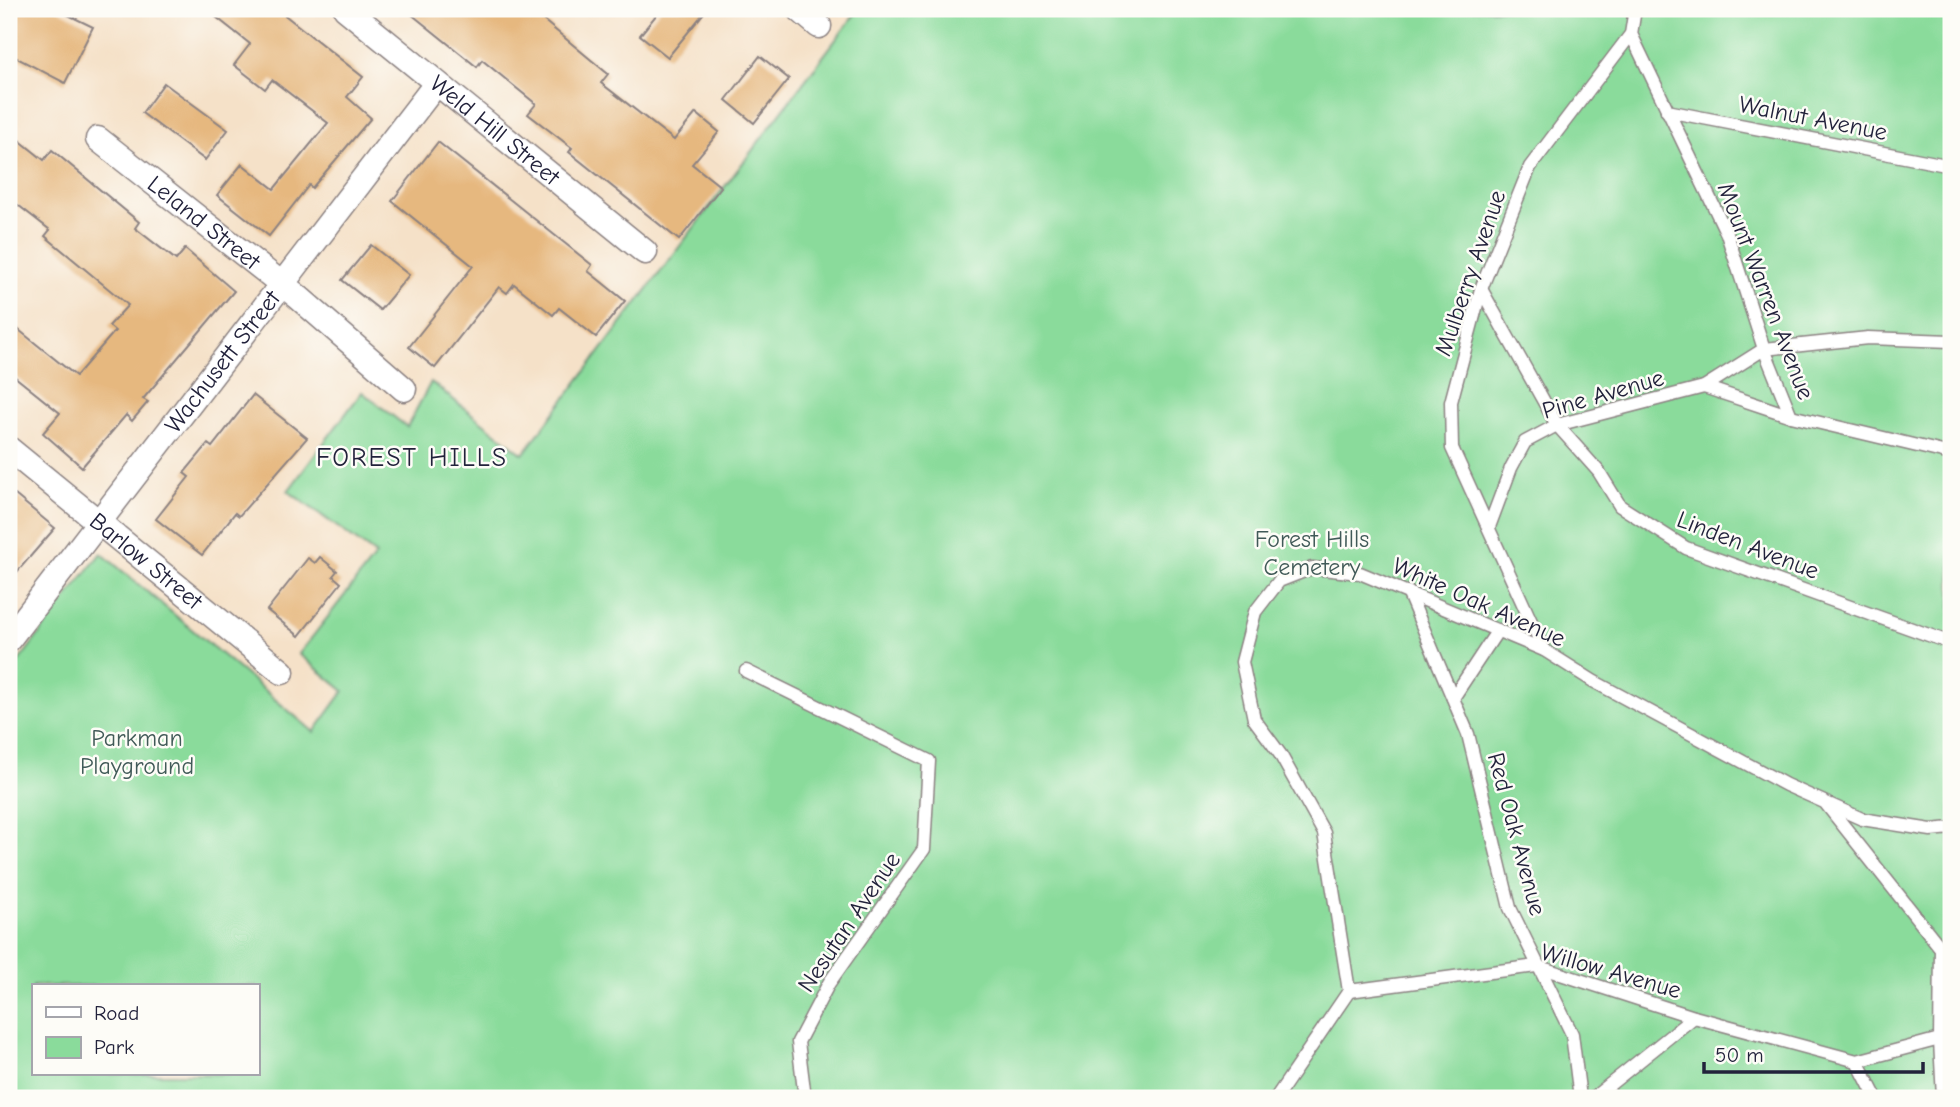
<svg xmlns="http://www.w3.org/2000/svg" width="1960" height="1107" font-family="'Comic Neue',sans-serif">
<style>
.green{fill:#8adb9b;stroke:#567e6b;stroke-width:2;fill-rule:evenodd}
.building{fill:#e6b87f}
.lines{fill:none;stroke-linecap:round;stroke-linejoin:round}
.service-casing{stroke:#8c8282;stroke-width:15}
.minor-casing{stroke:#8c8282;stroke-width:27}
.service{stroke:#fff;stroke-width:12}
.minor{stroke:#fff;stroke-width:24}
.labels{text-anchor:middle;stroke-width:5;stroke-linejoin:round;paint-order:stroke}
.street-label{font-size:24px;fill:#22223b;stroke:#fdfcf7}
.park-label{font-size:24px;fill:#415a58;stroke:#fdfcf7}
.neighbourhood-label{font-size:26px;letter-spacing:2px;fill:#22223b;stroke:#fdfcf7}
</style>
<rect width="100%" height="100%" fill="#fdfcf7"/>
<filter id="ink" filterUnits="userSpaceOnUse"><feTurbulence type="fractalNoise" baseFrequency=".0143" numOctaves="2"/><feDisplacementMap in="SourceGraphic" scale="14" xChannelSelector="R" yChannelSelector="G"/><feConvolveMatrix kernelMatrix="1 2 1 2 8 2 1 2 1" color-interpolation-filters="sRGB"/></filter>
<filter id="wash" filterUnits="userSpaceOnUse"><feTurbulence type="fractalNoise" baseFrequency=".00686" numOctaves="4" result="noise"/><feDisplacementMap in="SourceGraphic" scale="28" xChannelSelector="R" yChannelSelector="G"/><feGaussianBlur stdDeviation="1.57" result="paint"/><feColorMatrix in="noise" values="0 0 0 0 0 0 0 0 0 0 0 0 0 0 0 0 0 1.4 0 .05"/><feComposite in="paint" operator="in"/></filter>
<g filter="url(#wash)">
<rect width="100%" height="100%" fill="#f5e1c8"/>
<!-- green -->
<path class="green" d="M859 9H1951V1098H9V674L101 553 314 732 344 691 299 654 376 555 288 491 362 392 407 427 431 382 523 454ZM33 986H257V1074H33Z"/>
<g id="blocks">
<!-- building -->
<g class="building">
<polygon points="9,9 56,9 93,27 65,83 9,54"/>
<polygon points="206,9 277,9 363,77 347,97 371,118 312,188 309,185 269,236 217,195 242,164 274,189 328,123 272,80 265,89 234,65 250,44"/>
<polygon points="405,9 530,9 608,74 601,83 674,140 696,113 719,132 692,164 721,187 679,240 569,152 572,148 528,114 536,104 482,60 477,67"/>
<polygon points="661,9 707,9 668,57 640,35"/>
<polygon points="760,56 789,79 754,123 726,100"/>
<polygon points="164,83 228,130 205,160 142,113"/>
<polygon points="9,132 44,160 52,150 139,222 135,228 176,260 185,249 234,291 143,399 148,402 132,421 126,415 82,467 43,433 60,413 9,372 9,322 76,376 115,331 109,326 128,305 45,236 50,230 9,198"/>
<polygon points="438,142 592,265 588,271 625,301 596,337 559,308 553,315 514,284 507,293 499,287 435,368 409,347 473,266 392,201"/>
<polygon points="371,245 409,275 380,310 342,280"/>
<polygon points="253,395 307,438 239,516 235,513 202,555 156,519 189,477 184,473 208,444 212,447"/>
<polygon points="9,490 55,528 9,581"/>
<polygon points="320,557 337,571 333,576 341,583 299,636 267,610 308,558 315,563"/>
</g>
</g>
</g>
<g filter="url(#ink)">
<use href="#blocks" fill-opacity="0" stroke="#8c8282" stroke-width="2"/>
<g class="lines">
<!-- service casing -->
<g class="service-casing">
<g id="service">
<polyline points="1631,34 1727,234 1764,349 1791,416"/>
<polyline points="1667,111 1951,166"/>
<polyline points="1481,289 1557,425 1599,472 1620,506 1686,548 1951,643"/>
<polyline points="1704,387 1791,416 1951,454"/>
<polyline points="1489,527 1511,468 1525,442 1557,425 1704,387 1764,349 1868,338 1951,341"/>
<polyline points="1408,592 1468,734 1510,908 1572,1034 1580,1098"/>
<polyline points="1544,650 1452,448 1451,402 1481,289 1530,167 1631,34 1635,9"/>
<polyline points="746,671 929,761 924,849 829,983 798,1042 805,1098"/>
<polyline points="1453,698 1498,630"/>
<polyline points="1827,805 1951,961"/>
<polyline points="1941,948 1940,1041 1943,1098"/>
<polyline points="1349,991 1536,966 1694,1017 1857,1061 1951,1036"/>
<polyline points="1857,1061 1876,1098"/>
<polyline points="1276,1098 1349,991 1324,833 1280,754 1254,719 1242,662 1255,612 1279,581 1312,568 1360,573 1544,650 1593,681 1786,785 1862,819 1931,830 1951,828"/>
<polyline points="1593,1098 1694,1017"/>
</g>
</g>
<!-- minor casing -->
<g class="minor-casing">
<g id="minor">
<path id="s1" d="M346 9 645 252"/>
<polyline points="799,9 819,26"/>
<path id="s2" d="M98 139 297 296 404 389"/>
<path id="s3" d="M9 449 282 672"/>
<path id="s4" d="M9 639 436 84"/>
</g>
</g>
<!-- service -->
<use href="#service" class="service"/>
<!-- minor -->
<use href="#minor" class="minor"/>
</g>
</g>
<g class="labels">
<!-- street labels -->
<g class="street-label">
<text transform="translate(1813 118) rotate(11)" y="8">Walnut Avenue</text>
<text dy="8" stroke="none"><textPath href="#s1" startOffset="192">Weld Hill Street</textPath></text>
<text dy="8" stroke="none"><textPath href="#s2" startOffset="135">Leland Street</textPath></text>
<text transform="translate(1470 273) rotate(-71)" y="8">Mulberry Avenue</text>
<text transform="translate(1766 291) rotate(69)" y="8">Mount Warren Avenue</text>
<text dy="8" stroke="none"><textPath href="#s4" startOffset="350">Wachusett Street</textPath></text>
<text transform="translate(1603 394) rotate(-16)" y="8">Pine Avenue</text>
<text transform="translate(1748 545) rotate(21)" y="8">Linden Avenue</text>
<text dy="8" stroke="none"><textPath href="#s3" startOffset="177">Barlow Street</textPath></text>
<text transform="translate(1479 602) rotate(24)" y="8">White Oak Avenue</text>
<text transform="translate(1517 834) rotate(75)" y="8">Red Oak Avenue</text>
<text transform="translate(849 922) rotate(-56)" y="8">Nesutan Avenue</text>
<text transform="translate(1611 971) rotate(16)" y="8">Willow Avenue</text>
</g>
<!-- park labels -->
<g class="park-label">
<text x="1312" y="547">Forest Hills<tspan x="1312" dy="28">Cemetery</tspan></text>
<text x="137" y="746">Parkman<tspan x="137" dy="28">Playground</tspan></text>
</g>
<!-- neighbourhood labels -->
<g class="neighbourhood-label">
<text x="412" y="466">FOREST HILLS</text>
</g>
</g>
<!-- margin -->
<rect width="1960" height="1107" fill="none" stroke="#fdfcf7" stroke-width="35"/>
<!-- legend -->
<rect x="32" y="984" width="228" height="91" fill="#fdfcf7" stroke="#a5a5ac" stroke-width="2"/>
<rect x="46" y="1007" width="35" height="10" fill="#ffffff" stroke="#a5a5ac" stroke-width="2"/>
<text x="94" y="1020" font-size="21" fill="#22223b">Road</text>
<rect x="46" y="1037" width="35" height="21" fill="#8adb9b" stroke="#a5a5ac" stroke-width="2"/>
<text x="94" y="1054" font-size="21" fill="#22223b">Park</text>
<!-- scale -->
<path d="M1704 1062v10h219v-10" fill="none" stroke="#22223b" stroke-width="3.5"/>
<text x="1715" y="1062" font-size="21" fill="#22223b" stroke="#fdfcf7" stroke-width="5" paint-order="stroke">50 m</text>
</svg>
